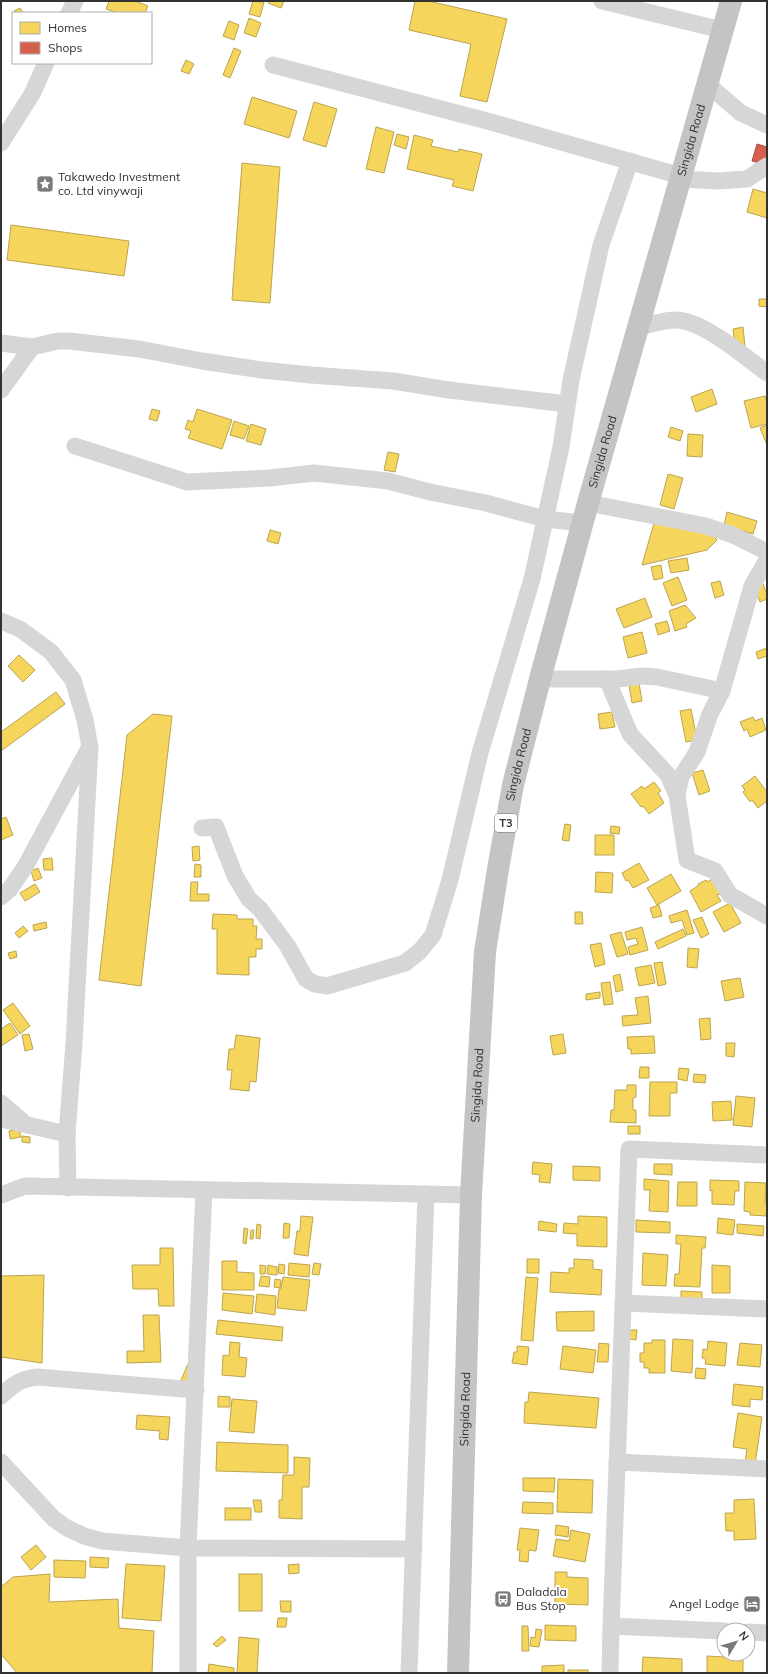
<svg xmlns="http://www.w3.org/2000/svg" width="768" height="1674" font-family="Mulish,sans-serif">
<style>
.homes{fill:#f6d55c;stroke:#bba44f}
.shops{fill:#d6604d;stroke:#a55245}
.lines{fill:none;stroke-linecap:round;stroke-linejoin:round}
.minor{stroke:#d6d6d6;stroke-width:17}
.highway{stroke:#c4c4c4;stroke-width:22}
.labels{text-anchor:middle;stroke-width:4;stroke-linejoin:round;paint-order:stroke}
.shield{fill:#fff;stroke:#707070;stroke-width:1}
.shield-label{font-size:11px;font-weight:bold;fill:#323232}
.street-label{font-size:12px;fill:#323232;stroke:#fff}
.poi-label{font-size:12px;fill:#323232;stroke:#fff;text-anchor:start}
</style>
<rect width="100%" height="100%" fill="#fff"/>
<!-- homes -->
<g class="homes">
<polygon points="109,1 135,1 148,6 145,13 118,13 106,9"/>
<polygon points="253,1 264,2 260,17 249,14"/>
<polygon points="269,1 284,1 281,8 268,3"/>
<polygon points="415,1 428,1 507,19 487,102 460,96 471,44 409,30"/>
<polygon points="20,8 23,13 15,13 14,11"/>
<polygon points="249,18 261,23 256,37 244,33"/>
<polygon points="229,21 239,25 234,40 223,36"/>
<polygon points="234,48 241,51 230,78 223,75"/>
<polygon points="186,60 194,64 189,74 181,71"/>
<polygon points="252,97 297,111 289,138 244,124"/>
<polygon points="314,102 337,109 326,147 303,140"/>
<polygon points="376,127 394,132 384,173 366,169"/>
<polygon points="397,134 409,137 406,149 394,145"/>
<polygon points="414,135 433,140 431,146 458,152 459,149 482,154 473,191 452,186 454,180 407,169"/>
<polygon points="242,163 280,167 270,303 232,300"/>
<polygon points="753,189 767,193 767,218 747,212"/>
<polygon points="11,225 129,241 124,276 7,260"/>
<polygon points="759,299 767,299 767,307 759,306"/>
<polygon points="743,327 745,346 735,347 733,329"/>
<polygon points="712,389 717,404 696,412 691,397"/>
<polygon points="765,396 767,402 767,424 751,428 744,401"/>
<polygon points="152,409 160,411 157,421 149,419"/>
<polygon points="197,409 232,420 222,449 188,438 191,431 185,429 188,420 193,422"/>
<polygon points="234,421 249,426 244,439 230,435"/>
<polygon points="251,424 266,429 261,445 246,441"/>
<polygon points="767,425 767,445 760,428"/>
<polygon points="671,427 683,431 680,441 668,437"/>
<polygon points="688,434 703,435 702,457 687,456"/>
<polygon points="388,452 399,454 395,472 384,470"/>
<polygon points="668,474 683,478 674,509 660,505"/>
<polygon points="727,512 757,521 753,534 724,525"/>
<polygon points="654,523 707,528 717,540 707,550 642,565"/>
<polygon points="270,530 281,533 278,544 267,541"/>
<polygon points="687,558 689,570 671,573 668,561"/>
<polygon points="661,565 663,578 654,580 651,567"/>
<polygon points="678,577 687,600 672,606 663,583"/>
<polygon points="720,581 724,595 715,598 711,583"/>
<polygon points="763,584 767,594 767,599 760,602 754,587"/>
<polygon points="645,598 652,617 624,628 616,609"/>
<polygon points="685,605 696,618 686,624 687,627 675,631 669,611"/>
<polygon points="667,621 670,631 658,635 655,624"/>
<polygon points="642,632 647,653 628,658 623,637"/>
<polygon points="767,648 767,656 758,659 756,652"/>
<polygon points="19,655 35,670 23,682 8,666"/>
<polygon points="639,683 642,701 632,703 629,685"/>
<polygon points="56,692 65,704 1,751 1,732"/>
<polygon points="691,709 697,740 686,742 680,711"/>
<polygon points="612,712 615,727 600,729 598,714"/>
<polygon points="153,714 172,716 141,986 99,980 127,735"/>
<polygon points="753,717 755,721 762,718 766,730 750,737 747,729 744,731 740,722"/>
<polygon points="703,770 710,791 699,795 692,773"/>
<polygon points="755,776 767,792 767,801 758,808 752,800 750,802 743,792 745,790 742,786"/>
<polygon points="654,782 661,791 658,793 664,803 649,814 643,806 641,807 631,794 642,786 644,789"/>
<polygon points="6,817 13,835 1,840 1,819"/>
<polygon points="565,824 571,825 569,841 562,840"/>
<polygon points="611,826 620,827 619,834 610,833"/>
<rect x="595" y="835" width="19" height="20"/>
<polygon points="199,846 200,860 193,861 192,847"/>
<polygon points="52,858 53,870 44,870 43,859"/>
<polygon points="639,863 649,880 633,888 628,880 626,881 622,873"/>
<polygon points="195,864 201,865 201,877 194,877"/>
<polygon points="38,868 42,878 34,881 31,871"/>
<polygon points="596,872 613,873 612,893 595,892"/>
<polygon points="671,874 681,891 657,905 647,888"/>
<polygon points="715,877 720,894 717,895 721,901 701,912 690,891 698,886 698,884 706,880 707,882"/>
<polygon points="191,882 198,882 197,894 209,894 209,901 190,901"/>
<polygon points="35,884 40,892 25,901 20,893"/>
<polygon points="730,903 741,923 724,932 713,912"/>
<polygon points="659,905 662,916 653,918 650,908"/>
<polygon points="687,910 694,933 687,935 682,920 671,923 669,916"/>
<polygon points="575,912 582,912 583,924 575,924"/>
<polygon points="213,914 237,915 237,919 253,919 253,926 257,926 256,939 262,939 262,949 256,949 256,957 249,957 249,975 217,974 217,929 212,929"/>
<polygon points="702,917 709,934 701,938 693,920"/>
<polygon points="46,922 47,928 34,931 33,925"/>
<polygon points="23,926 28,931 19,938 15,933"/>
<polygon points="642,927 648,950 630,955 628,947 638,944 636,938 627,940 625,932"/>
<polygon points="683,929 686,936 658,949 655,942"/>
<polygon points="621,932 628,954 617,957 610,935"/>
<polygon points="601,943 605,964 595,967 590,945"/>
<polygon points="688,948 699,949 697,968 687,967"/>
<polygon points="16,951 17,957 10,959 8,953"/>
<polygon points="662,962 666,984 658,986 654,963"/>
<polygon points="651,965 655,983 639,986 635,968"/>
<polygon points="620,974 623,990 616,992 613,976"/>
<polygon points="740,978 744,997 725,1001 721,981"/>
<polygon points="610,982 613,1004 604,1005 601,983"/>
<polygon points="600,992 600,998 586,1000 586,994"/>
<polygon points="648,996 651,1023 623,1026 622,1016 638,1015 635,998"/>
<polygon points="13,1003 30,1026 20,1034 3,1010"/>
<polygon points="710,1018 711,1039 701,1040 699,1019"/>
<polygon points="10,1023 18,1035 1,1046 1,1029"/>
<polygon points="29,1034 33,1049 25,1051 22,1035"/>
<polygon points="563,1034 566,1053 553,1055 550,1036"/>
<polygon points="236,1035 260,1038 256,1082 250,1081 249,1091 230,1089 232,1070 227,1070 229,1049 234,1049"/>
<polygon points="654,1036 655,1053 631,1054 631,1049 628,1049 627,1037"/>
<polygon points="726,1043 735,1043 734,1057 726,1056"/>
<polygon points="640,1067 649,1067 649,1078 639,1078"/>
<polygon points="679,1068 689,1069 687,1081 678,1079"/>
<polygon points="694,1074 706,1075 705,1083 693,1082"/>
<polygon points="650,1082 677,1082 677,1093 670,1093 670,1116 649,1116"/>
<polygon points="627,1085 636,1085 636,1097 633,1098 633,1110 636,1110 636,1123 610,1122 611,1110 614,1110 615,1090 627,1090"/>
<polygon points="736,1096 755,1098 752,1127 733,1125"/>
<polygon points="731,1101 732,1120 713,1121 712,1102"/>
<rect x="628" y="1126" width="12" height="8"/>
<polygon points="19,1129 21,1137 10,1139 9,1131"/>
<polygon points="22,1136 30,1137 30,1143 22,1142"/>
<polygon points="533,1162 552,1164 550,1183 539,1182 540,1175 532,1174"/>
<polygon points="654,1164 672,1164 672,1175 654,1174"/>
<polygon points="573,1166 600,1167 600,1181 573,1180"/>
<polygon points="644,1179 669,1181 668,1212 649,1211 650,1190 644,1190"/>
<polygon points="710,1180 739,1181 739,1191 735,1191 734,1205 712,1204 712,1190 710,1191"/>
<polygon points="678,1182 697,1182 697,1206 677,1206"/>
<polygon points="745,1182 766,1183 765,1204 767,1204 766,1216 750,1215 750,1212 744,1211"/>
<polygon points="301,1216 313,1217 308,1256 294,1254 297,1231 300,1231"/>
<polygon points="578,1216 607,1217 607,1247 577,1246 577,1234 563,1233 564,1223 578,1224"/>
<polygon points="718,1218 735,1220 733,1235 717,1233"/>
<polygon points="636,1220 670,1222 670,1233 636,1232"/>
<polygon points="539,1221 557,1224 556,1232 538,1230"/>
<polygon points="284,1223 290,1224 289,1238 283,1238"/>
<polygon points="257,1224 261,1225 260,1239 256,1238"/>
<polygon points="737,1224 764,1226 763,1236 737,1233"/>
<polygon points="244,1228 248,1229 246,1244 243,1243"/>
<polygon points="251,1230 254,1230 253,1239 250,1239"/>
<polygon points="676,1235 706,1237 705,1248 702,1248 700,1287 674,1286 675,1274 679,1274 681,1244 676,1244"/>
<polygon points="160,1248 173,1248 174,1306 159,1306 158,1289 133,1289 132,1265 160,1265"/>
<polygon points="643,1253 668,1255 666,1286 642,1285"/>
<rect x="527" y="1259" width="12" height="14"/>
<polygon points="574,1259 593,1260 593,1269 602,1270 601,1295 550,1292 551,1272 569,1273 569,1268 574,1268"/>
<polygon points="222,1261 237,1261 237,1272 254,1273 254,1290 222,1290"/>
<polygon points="289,1263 310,1265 309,1277 288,1275"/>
<polygon points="314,1263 321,1264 319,1275 312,1274"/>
<polygon points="279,1264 285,1265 284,1274 278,1273"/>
<polygon points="260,1265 266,1266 265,1274 260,1274"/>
<polygon points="268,1265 277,1267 277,1275 267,1274"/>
<polygon points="712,1265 730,1266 730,1293 712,1293"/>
<polygon points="44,1275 42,1363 1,1357 1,1276"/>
<polygon points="261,1276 270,1277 269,1287 259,1286"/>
<polygon points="283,1277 310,1280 306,1311 277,1308 279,1289 281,1289"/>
<polygon points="526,1277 538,1278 533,1341 521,1340"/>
<polygon points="275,1279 281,1280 280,1288 274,1287"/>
<polygon points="681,1291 702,1292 702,1301 681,1300"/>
<polygon points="223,1293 254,1296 252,1314 222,1310"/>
<polygon points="257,1294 276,1296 275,1315 255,1312"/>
<polygon points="594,1311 594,1331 557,1331 556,1312"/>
<polygon points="143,1315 159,1315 161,1362 127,1363 127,1351 144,1351"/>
<polygon points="218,1320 283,1327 282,1341 216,1334"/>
<polygon points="630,1330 637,1330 636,1340 629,1339"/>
<polygon points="673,1339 693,1340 692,1373 671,1371"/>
<polygon points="652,1340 665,1340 665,1373 649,1373 649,1368 644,1368 644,1362 640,1362 640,1353 644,1353 644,1343 652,1343"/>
<polygon points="708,1341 727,1343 725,1366 705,1364 706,1359 702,1358 703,1349 707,1350"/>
<polygon points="230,1342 240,1343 239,1357 247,1358 245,1377 222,1375 223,1355 229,1356"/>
<polygon points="599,1343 609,1344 608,1362 597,1362"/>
<polygon points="740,1343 762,1345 760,1367 737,1365"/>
<polygon points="517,1346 529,1347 527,1365 512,1363 514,1352 517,1352"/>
<polygon points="563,1346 596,1350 593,1373 560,1369"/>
<polygon points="188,1364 194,1368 187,1383 181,1380"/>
<polygon points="696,1368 706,1369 705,1379 695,1378"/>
<polygon points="734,1384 763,1387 762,1400 750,1399 750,1407 732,1405"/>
<polygon points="529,1392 599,1398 596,1428 524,1423 525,1402 528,1402"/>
<polygon points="218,1396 230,1397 230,1407 218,1407"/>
<polygon points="232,1399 257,1401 254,1433 229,1431"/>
<polygon points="738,1413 762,1417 755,1464 745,1462 747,1449 733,1447"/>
<polygon points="137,1415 170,1417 168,1440 159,1439 160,1431 136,1429"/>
<polygon points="217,1442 288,1445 288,1473 216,1471"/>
<polygon points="294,1457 310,1458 309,1487 302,1487 302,1519 279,1518 279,1500 282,1500 283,1475 294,1475"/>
<polygon points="523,1478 555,1478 554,1492 523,1491"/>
<polygon points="558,1479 593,1480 592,1513 557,1512"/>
<polygon points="754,1499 756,1539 734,1540 734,1531 726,1531 725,1513 734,1513 734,1500"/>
<polygon points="253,1500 261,1500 262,1512 255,1512"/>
<polygon points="523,1502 553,1503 553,1514 522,1513"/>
<rect x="225" y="1508" width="26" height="12"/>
<polygon points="556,1525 569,1527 568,1537 555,1535"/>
<polygon points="520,1528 539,1530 536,1551 529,1550 528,1562 519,1561 520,1550 517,1550"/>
<polygon points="571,1530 590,1534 585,1562 553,1556 556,1539 569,1541"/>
<polygon points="36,1545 46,1557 31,1570 21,1557"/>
<polygon points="90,1557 109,1558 108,1568 90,1567"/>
<polygon points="54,1560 86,1561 85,1578 54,1577"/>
<polygon points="126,1564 165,1566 161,1621 122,1618"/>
<polygon points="299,1564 299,1573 289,1574 288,1565"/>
<polygon points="555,1572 567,1572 567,1577 588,1578 588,1605 555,1604"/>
<polygon points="50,1574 49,1602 118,1599 119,1628 154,1631 152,1673 17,1673 1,1654 1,1587 13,1577"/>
<rect x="239" y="1574" width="23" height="37"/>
<polygon points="280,1601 291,1601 291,1612 281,1612"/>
<polygon points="278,1618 287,1618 286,1627 277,1627"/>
<polygon points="545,1625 576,1626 576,1641 545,1640"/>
<polygon points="522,1626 528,1626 529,1651 522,1651"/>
<polygon points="536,1629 542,1630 539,1647 530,1646 531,1637 535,1638"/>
<polygon points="222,1636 226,1640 217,1647 213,1644"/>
<polygon points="239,1637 259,1639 257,1673 237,1673"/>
<polygon points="707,1656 743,1658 743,1673 707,1673"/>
<polygon points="643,1657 682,1659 682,1673 642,1673"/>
<polygon points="209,1664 234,1668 234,1673 208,1673"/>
<polygon points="564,1665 564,1673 542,1673 542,1666"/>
<rect x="568" y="1670" width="20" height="3"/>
</g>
<!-- shops -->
<polygon class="shops" points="757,144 767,147 767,165 752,161"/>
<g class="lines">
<!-- minor -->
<g class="minor">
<polyline points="602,1 722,30"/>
<polyline points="69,13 75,1"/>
<polyline points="273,65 491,122 681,176"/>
<polyline points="707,84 741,113 767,125"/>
<polyline points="1,143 32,94 46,63"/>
<polyline points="680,179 718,181 747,179 767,166"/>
<path d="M638 327C650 325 663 320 675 320 703 320 744 356 767 373"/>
<polyline points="1,343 32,347 58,341 69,341 139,349 202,361 262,370 311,375 393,381 449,390 567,404"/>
<polyline points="1,390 32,347"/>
<polyline points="75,446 187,482 270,478 314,473 388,481 430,492 486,503 545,519 582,523"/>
<polyline points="588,503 706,526 733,535 767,552"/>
<polyline points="1,621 20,629 51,652 73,680 85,720 90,747 74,1043 67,1134 68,1188"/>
<polyline points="540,679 618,679 642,676 657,677 722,691"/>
<polyline points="607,679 630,734 668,775 677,795 687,860 715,871 730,895 767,916"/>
<polyline points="677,795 681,777 697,752 710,714 722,691 752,586 767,560"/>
<polyline points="202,828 216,827 235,876 249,899 260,909 287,945 306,979 315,984 327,986 405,963 420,951 433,935 450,880 480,753 532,579 561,447 571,380 601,245 630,161"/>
<polyline points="1,897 10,889 25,867 88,750"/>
<polyline points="1,1103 24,1123"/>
<polyline points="1,1119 67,1134"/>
<polyline points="1,1195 25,1186 471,1195"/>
<polyline points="623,1303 767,1309"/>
<path d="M1 1396C14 1384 20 1379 37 1377L196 1390"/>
<polyline points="1,1462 54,1519 67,1528 84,1536 102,1541 188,1548 414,1549"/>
<polyline points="617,1462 767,1469"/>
<polyline points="611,1626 724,1631"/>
<polyline points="748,1632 767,1633"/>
<polyline points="188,1673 188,1548 204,1190"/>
<polyline points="409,1673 426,1194"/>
<polyline points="610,1673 611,1626 629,1149 767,1155"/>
</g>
<!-- highway -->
<path class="highway" id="s1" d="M458 1673 471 1195 485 952 498 869 513 785 540 679 588 503 731 1"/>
</g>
<!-- icons -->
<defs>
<g id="sight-square" transform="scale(0.9)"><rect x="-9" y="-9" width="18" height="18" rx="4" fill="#7a7a7a" stroke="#fff"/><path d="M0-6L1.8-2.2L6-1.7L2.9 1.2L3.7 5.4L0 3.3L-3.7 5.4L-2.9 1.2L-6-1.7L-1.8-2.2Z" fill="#fff"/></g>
<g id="bus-square" transform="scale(0.9)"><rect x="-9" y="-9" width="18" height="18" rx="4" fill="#7a7a7a" stroke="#fff"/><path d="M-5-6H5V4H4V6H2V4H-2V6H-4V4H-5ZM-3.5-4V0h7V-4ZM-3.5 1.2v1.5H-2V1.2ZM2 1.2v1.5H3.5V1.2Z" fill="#fff"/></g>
<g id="hotel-square" transform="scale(0.9)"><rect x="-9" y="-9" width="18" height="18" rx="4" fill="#7a7a7a" stroke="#fff"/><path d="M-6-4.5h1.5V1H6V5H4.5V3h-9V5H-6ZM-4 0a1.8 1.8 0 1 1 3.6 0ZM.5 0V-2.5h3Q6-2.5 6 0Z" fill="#fff"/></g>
</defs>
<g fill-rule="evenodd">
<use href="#sight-square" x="45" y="184"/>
<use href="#bus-square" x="503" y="1599"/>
<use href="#hotel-square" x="752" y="1604"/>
</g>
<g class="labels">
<!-- shield labels -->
<rect class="shield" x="495" y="814" width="22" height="18" rx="3"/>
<g class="shield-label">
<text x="506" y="827">T3</text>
</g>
<!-- street labels -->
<g class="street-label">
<text dy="4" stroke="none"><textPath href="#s1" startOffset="1560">Singida Road</textPath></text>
<text dy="4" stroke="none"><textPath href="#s1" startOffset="1236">Singida Road</textPath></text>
<text dy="4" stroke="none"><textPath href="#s1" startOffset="912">Singida Road</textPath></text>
<text dy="4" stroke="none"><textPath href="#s1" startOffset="588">Singida Road</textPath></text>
<text dy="4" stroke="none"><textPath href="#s1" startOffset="264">Singida Road</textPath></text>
</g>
<!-- poi labels -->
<g class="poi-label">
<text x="58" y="181">Takawedo Investment<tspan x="58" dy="14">co. Ltd vinywaji</tspan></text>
<text x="516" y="1596">Daladala<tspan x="516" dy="14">Bus Stop</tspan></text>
<text x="739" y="1608" text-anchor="end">Angel Lodge</text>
</g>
</g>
<!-- border -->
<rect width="768" height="1674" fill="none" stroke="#323232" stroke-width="4"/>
<!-- legend -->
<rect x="12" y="12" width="140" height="52" fill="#ffffff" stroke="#adadad"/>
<rect x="20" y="22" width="20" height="12" fill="#f6d55c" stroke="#adadad"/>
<text x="48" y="32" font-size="12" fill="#323232">Homes</text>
<rect x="20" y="42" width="20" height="12" fill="#d6604d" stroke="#adadad"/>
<text x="48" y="52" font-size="12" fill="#323232">Shops</text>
<!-- north arrow -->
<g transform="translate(736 1642) rotate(52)"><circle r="19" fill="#ffffff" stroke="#adadad"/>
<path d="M0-3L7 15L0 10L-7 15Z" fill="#7a7a7a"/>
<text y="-6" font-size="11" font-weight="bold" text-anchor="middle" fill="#323232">N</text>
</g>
</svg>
